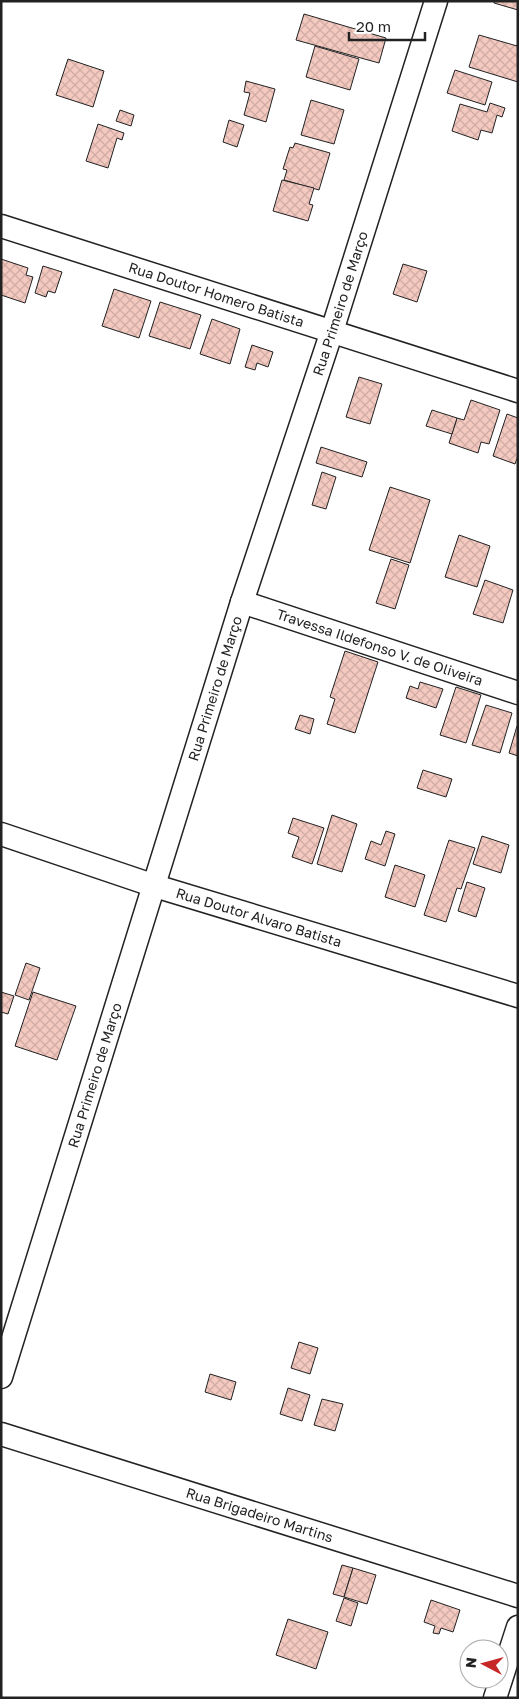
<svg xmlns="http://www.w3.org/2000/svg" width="519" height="1699" font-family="'Golos Text',sans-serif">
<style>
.building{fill:url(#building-cross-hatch);stroke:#222}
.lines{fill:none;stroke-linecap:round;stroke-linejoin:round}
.minor-casing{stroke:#222;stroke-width:25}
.minor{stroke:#fff;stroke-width:22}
.labels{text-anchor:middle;stroke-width:4;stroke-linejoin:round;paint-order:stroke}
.street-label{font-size:14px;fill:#222;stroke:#fff}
</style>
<defs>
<pattern id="building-cross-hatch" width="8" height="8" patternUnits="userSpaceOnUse" patternTransform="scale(1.25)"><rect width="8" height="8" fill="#f3c9c0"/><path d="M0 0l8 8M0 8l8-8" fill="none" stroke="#d0aca5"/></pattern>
</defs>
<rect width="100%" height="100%" fill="#fff"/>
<!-- building -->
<g class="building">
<polygon points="494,1 518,1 518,10 494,3"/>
<polygon points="304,14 386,38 379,63 296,40"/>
<polygon points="479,35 517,46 518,42 518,82 469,67"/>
<polygon points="315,46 359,59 350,90 306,77"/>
<polygon points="68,59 104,71 93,107 56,95"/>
<polygon points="455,70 492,82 485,105 447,93"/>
<polygon points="246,81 275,89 266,122 244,115 250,93 244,92"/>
<polygon points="311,100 344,110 334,144 301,135"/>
<polygon points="490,103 505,108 502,117 497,115 492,133 481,130 478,140 452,131 460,104 487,112"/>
<polygon points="120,110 134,115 131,126 116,121"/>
<polygon points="229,120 244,125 237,147 223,142"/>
<polygon points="98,124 124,133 122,140 117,138 108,168 86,161"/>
<polygon points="295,143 330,153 319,190 284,180 287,170 283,169 290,147 293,148"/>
<polygon points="282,180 314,188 309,204 313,205 308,221 273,211"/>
<polygon points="1,259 28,268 26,275 33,277 25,303 1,295"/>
<polygon points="403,264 427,271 417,302 393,294"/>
<polygon points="43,266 62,272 55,293 48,291 46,297 35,293"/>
<polygon points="114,289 151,301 139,338 102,326"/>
<polygon points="160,302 201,315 190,349 149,336"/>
<polygon points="212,319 240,329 230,364 200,354"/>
<polygon points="252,345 273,352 268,367 257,363 255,370 245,367"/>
<polygon points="359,377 382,384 370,424 346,417"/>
<polygon points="471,400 500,410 489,444 481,442 478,453 449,443 457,418 464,420"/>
<polygon points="432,410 457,418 452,434 426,426"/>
<polygon points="507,414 518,418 518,456 515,464 493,456"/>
<polygon points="321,447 367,462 362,477 316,463"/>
<polygon points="322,472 336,477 326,509 312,505"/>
<polygon points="390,487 430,500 410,563 369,550"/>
<polygon points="459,535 490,546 477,587 445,577"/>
<polygon points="391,559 409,565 395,609 376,603"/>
<polygon points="485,580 513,590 503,623 473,614"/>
<polygon points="345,651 378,662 355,733 327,724 335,699 330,697"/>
<polygon points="420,682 443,689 436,708 406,698 410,686 418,689"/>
<polygon points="456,687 481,695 466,743 440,735"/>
<polygon points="486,705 512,713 500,753 472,745"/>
<polygon points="300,715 314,719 310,734 295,729"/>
<polygon points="517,726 518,726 518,756 509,753"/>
<polygon points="423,770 452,779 446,797 417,788"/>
<polygon points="332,815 357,824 342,872 317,864"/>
<polygon points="293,818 324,828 312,864 292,857 299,837 288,833"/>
<polygon points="386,831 395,834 385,866 365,859 371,841 381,845"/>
<polygon points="482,836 509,845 501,873 473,864"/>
<polygon points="449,840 475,848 461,889 457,888 446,922 424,915"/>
<polygon points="395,865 425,875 415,907 385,897"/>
<polygon points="467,882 485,888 476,917 458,911"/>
<polygon points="26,963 40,968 29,1000 15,995"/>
<polygon points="1,992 14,996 8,1014 1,1012"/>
<polygon points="33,992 76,1006 57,1060 15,1046"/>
<polygon points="299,1342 318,1348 310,1374 291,1368"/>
<polygon points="210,1374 236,1382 231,1400 205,1392"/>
<polygon points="288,1388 310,1395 302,1421 280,1414"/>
<polygon points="322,1399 343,1404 335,1431 314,1425"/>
<polygon points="342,1565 353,1568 344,1597 333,1594"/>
<polygon points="353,1568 376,1575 367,1604 344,1597"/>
<polygon points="344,1598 358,1603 351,1626 336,1621"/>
<polygon points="431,1600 460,1610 453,1632 441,1628 439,1634 433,1633 435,1626 424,1622"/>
<polygon points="288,1619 328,1632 316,1669 276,1655"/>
</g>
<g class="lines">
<!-- minor casing -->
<g class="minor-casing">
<g id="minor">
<path id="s1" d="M1 226 518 391"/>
<path id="s2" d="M242 602 518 693"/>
<path id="s3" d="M1 834 155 886 518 996"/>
<path id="s4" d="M1 1377 242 602 332 331 436 1"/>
<path id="s5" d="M1 1434 518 1596"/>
<polyline points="495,1698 518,1627"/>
</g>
</g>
<!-- minor -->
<use href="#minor" class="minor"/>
</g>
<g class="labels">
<!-- street labels -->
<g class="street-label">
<text dy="5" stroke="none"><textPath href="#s1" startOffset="226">Rua Doutor Homero Batista</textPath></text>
<text dy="5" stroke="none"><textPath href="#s4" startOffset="1126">Rua Primeiro de Março</textPath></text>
<text dy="5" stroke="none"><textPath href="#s2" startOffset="145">Travessa Ildefonso V. de Oliveira</textPath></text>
<text dy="5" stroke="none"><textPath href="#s4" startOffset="721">Rua Primeiro de Março</textPath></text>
<text dy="5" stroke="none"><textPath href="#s3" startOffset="271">Rua Doutor Alvaro Batista</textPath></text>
<text dy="5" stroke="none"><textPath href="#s4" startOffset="316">Rua Primeiro de Março</textPath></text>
<text dy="5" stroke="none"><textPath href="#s5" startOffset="271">Rua Brigadeiro Martins</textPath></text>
</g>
</g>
<!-- border -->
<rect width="519" height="1699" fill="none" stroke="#222222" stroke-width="5"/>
<!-- north arrow -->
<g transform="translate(484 1664) rotate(276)"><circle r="24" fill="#ffffff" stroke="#a7a7a7"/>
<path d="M0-4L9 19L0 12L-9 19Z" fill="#c62828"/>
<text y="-8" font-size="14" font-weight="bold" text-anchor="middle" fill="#222222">N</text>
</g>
<!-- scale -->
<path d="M349 32v8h76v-8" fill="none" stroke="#222222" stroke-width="2.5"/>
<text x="356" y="32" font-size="15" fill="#222222" stroke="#ffffff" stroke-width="4" paint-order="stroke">20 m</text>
</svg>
